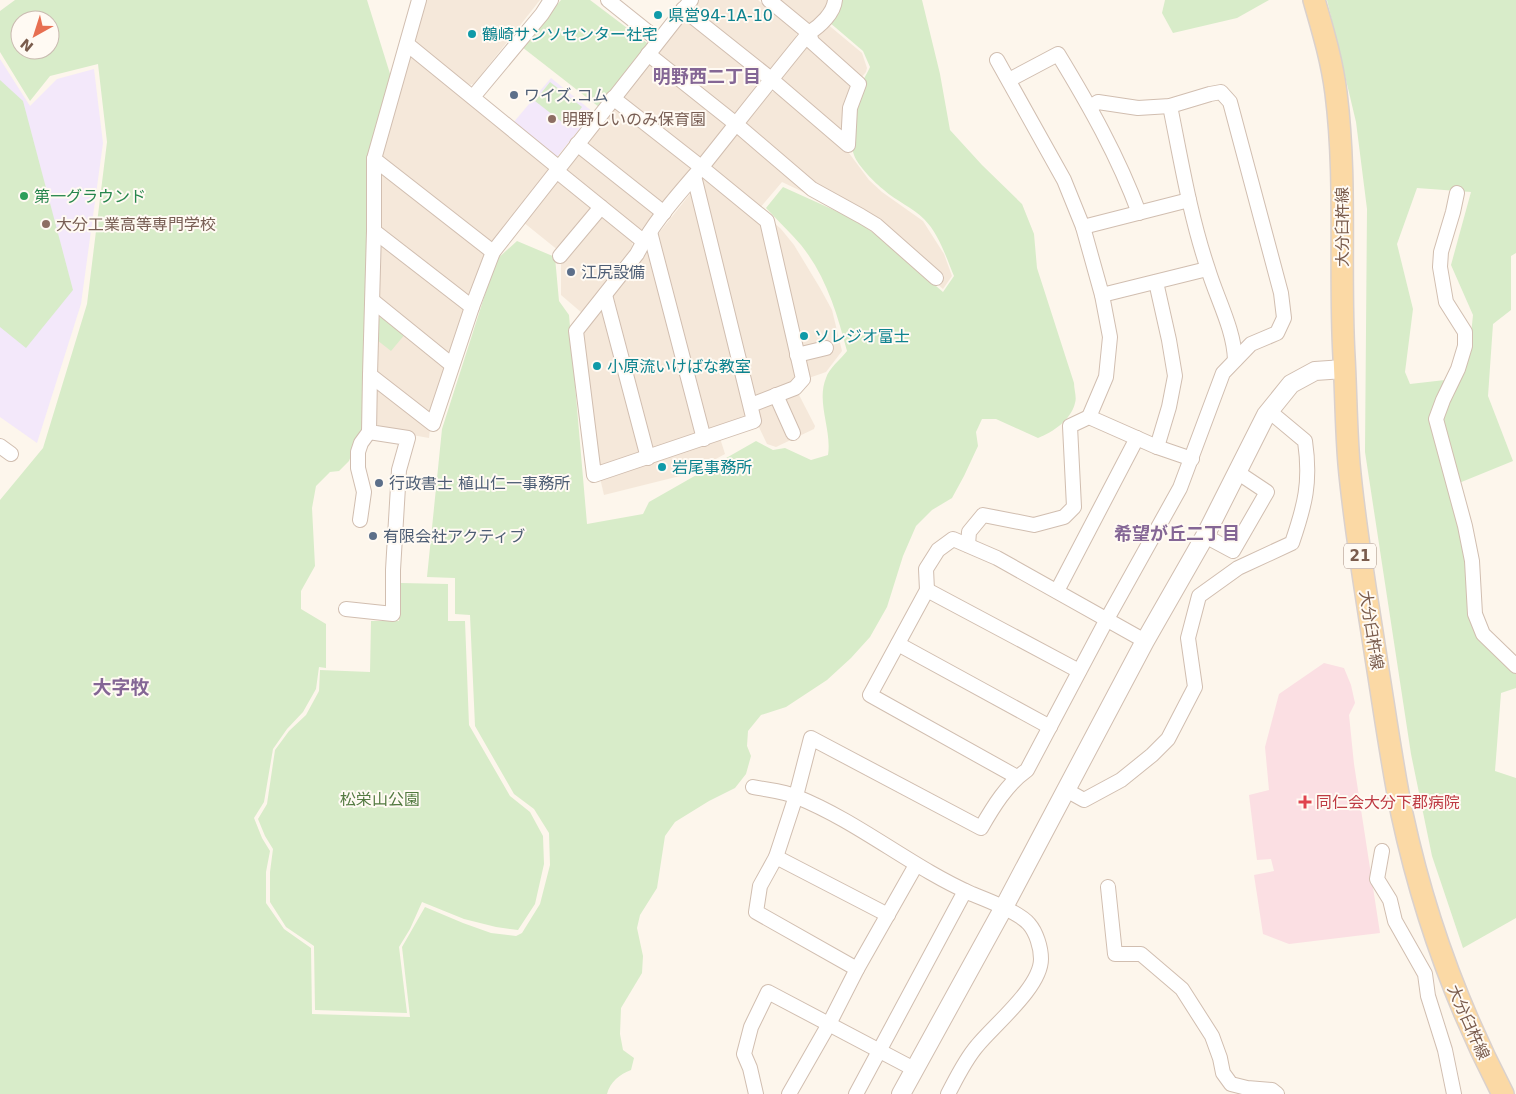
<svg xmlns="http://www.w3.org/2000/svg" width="1516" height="1094" font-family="'DejaVu Sans','Noto Sans JP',sans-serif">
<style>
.residential{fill:#f5e8da}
.education{fill:#f3e8fa}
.medical{fill:#fbdfe3}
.green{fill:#d8ecc9;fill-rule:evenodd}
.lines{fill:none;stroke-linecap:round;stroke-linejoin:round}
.minor-casing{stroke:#d1beb0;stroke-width:16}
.tertiary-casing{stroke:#d1beb0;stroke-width:20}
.primary-casing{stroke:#dad1cd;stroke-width:24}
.minor{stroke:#fff;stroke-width:14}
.tertiary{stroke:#fff;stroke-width:18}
.primary{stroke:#fbd9a5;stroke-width:21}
.culture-dot{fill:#0f9aa8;stroke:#fffaf3;stroke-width:2}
.service-dot{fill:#5c6f8a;stroke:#fffaf3;stroke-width:2}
.education-dot{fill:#8d6e63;stroke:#fffaf3;stroke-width:2}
.leisure-dot{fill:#2e9e5b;stroke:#fffaf3;stroke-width:2}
.health-dot{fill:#e0444e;stroke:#fffaf3;stroke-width:2}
.labels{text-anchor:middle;stroke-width:4;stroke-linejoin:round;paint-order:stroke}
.shield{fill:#fffaf3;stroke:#a28b7f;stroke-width:1}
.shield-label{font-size:15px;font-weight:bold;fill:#7a5c4d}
.culture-label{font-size:16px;fill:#0d838f;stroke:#fffaf3;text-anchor:start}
.service-label{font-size:16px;fill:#4e5e75;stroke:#fffaf3;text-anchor:start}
.education-label{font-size:16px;fill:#785e54;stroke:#fffaf3;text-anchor:start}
.leisure-label{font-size:16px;fill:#27864d;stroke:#fffaf3;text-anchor:start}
.street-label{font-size:16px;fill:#7a5c4d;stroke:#fffaf3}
.park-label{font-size:16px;fill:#537a41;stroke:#fffaf3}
.health-label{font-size:16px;fill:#be3a42;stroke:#fffaf3;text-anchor:start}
.neighbourhood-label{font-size:18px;font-weight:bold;fill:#846695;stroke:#fffaf3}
.quarter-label{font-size:19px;font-weight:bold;fill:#846695;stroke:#fffaf3}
</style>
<rect width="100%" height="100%" fill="#fdf6ec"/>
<!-- residential -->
<g class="residential">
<polygon points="424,0 540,0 474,84 468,85 417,43 415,37"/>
<polygon points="699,0 758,0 797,32 796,39 632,241 633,251 582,313 561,295 561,261 559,251 523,222"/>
<polygon points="778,0 832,0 813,24 808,24"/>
<polygon points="826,23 862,53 867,68 866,72 855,85 846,137 779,79"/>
<polygon points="414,55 550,165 551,170 487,251 432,412 429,438 373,428 377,159 409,56"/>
<polygon points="770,92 778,92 846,149 869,180 882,192 923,221 944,254 952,276 943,289 887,240 860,219 782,182 759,209 712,171 712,164 736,135 742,134 747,129 746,121"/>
<polygon points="709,177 764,223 800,370 790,387 749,416 599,467 579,333 702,179"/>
<polygon points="773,222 781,229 794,245 820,288 832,310 842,351 826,372 806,379"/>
<polygon points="797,391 815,426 814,429 776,447 767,444 757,423 755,408"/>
<polygon points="720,438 725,454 688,474 604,495 600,478"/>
</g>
<!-- education -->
<g class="education">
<polygon points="0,59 30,106 57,79 94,69 103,143 81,304 37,443 0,417"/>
<polygon points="551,78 593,112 556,158 513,123"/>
</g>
<!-- medical -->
<polygon class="medical" points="1324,663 1344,668 1351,685 1355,703 1349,715 1354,764 1380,933 1289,944 1263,934 1254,875 1274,871 1271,859 1257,860 1249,795 1269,790 1265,747 1279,694"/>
<!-- green -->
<g class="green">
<path d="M15 0H367L391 77 368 160 364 425 360 432 349 461 339 471 330 472 316 486 312 508 315 566 301 591V609L326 624V668L319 667 316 689 303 712 287 729 273 749 264 802 254 818 262 838 270 851 266 872V903L284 929 311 948 312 1014 410 1017 402 947 425 907 463 923 491 933 516 936 522 933 540 904 550 865 549 833 534 809 514 794 475 726 470 615 455 614V578L427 577 442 429 496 260 517 241 555 257 559 301 569 315 587 524 643 514 649 502 756 441 773 450 785 448 811 460 828 455C832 430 816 402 826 378 829 368 841 359 847 351 837 313 826 276 801 245 790 232 777 220 766 208L783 187 856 220 880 238 943 292 954 276C946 257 939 234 924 219 912 207 896 201 884 190 875 183 858 166 854 155 847 138 855 97 863 81 865 76 868 72 870 67L863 51 829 22 840 0H922L940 74 950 130 982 165 1022 204 1034 234 1037 268 1074 383C1074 389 1077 398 1075 403 1071 420 1053 432 1038 438L996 419H982L976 432 978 446 964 476 952 498 932 510 916 526 903 556 887 607 870 637 851 658 827 680 786 707 761 715 748 731 747 746 751 756 746 774 735 788 709 801 675 822 665 836 657 888 640 915 637 928 643 956 642 973 621 1008 620 1034 623 1050 634 1058 631 1070C620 1074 610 1082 607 1094H0V500L43 448 87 304 107 142 98 64 50 76 30 101 0 52V11ZM20 20H50V50H20Z"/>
<polygon points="561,0 590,0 647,43 648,48 599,107 522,47"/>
<polygon points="1165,0 1269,0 1237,18 1173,33 1162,13"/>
<polygon points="1327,0 1516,0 1516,253 1511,256 1511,310 1493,324 1488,396 1513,461 1459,483 1440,417 1470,345 1473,315 1451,265 1471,192 1417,188 1397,244 1413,309 1405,372 1410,384 1445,380 1432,422 1463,526 1482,637 1516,674 1516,688 1501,693 1495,771 1516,778 1516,918 1463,948 1432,856 1411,754 1365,452 1367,209 1356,122"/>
<polygon points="0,80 23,101 73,290 26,348 0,327"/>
<polygon points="550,82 582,107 567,126 535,101"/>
<polygon points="383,314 406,333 391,351 377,340 379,319"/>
<polygon points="401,583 448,584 448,621 465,621 469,725 510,796 530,812 543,836 544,864 535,904 518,930 496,927 464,919 422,902 410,929 399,947 407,1013 315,1010 314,946 286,927 270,902 270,872 273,849 265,836 258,819 267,804 275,750 289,731 306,715 319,691 320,670 370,672 371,621 399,621"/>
</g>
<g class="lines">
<!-- minor casing -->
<g class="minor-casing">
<g id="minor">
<polyline points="419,0 374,159 374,231 370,375 433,424 472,307 493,252 691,0"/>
<polyline points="608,0 658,40"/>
<polyline points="683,9 771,79 848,145 850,108 859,84 812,42 809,33 769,0"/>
<polyline points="407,44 559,168 559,173 643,241"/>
<polyline points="648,54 736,124 812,189 861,216 876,225 936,278"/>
<polyline points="997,60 1064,180 1083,227 1102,295 1110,337 1106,377 1089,417"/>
<path d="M1009 80 1058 54C1089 105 1118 156 1139 213"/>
<polyline points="473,97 542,14 551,0"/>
<polyline points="613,98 701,167 767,221 803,379 795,388 751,405"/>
<path d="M1170 106C1181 160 1190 216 1208 269 1217 299 1234 329 1235 360"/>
<polyline points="577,144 664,213"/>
<polyline points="374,159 493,252"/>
<path d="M694 176 754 421 594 475 576 331 637 254C653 222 678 195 701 168 737 123 772 78 809 33 820 26 834 13 835 0"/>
<polyline points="1457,193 1453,212 1441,252 1440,267 1446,302 1465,332 1465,346 1458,369 1443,400 1436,419 1465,526 1472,561 1475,614 1483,634 1516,666"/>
<polyline points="1083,227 1189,200"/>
<polyline points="374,231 472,307"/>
<polyline points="650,232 704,439"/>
<polyline points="560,256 601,207"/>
<polyline points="1156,282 1169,340 1175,376 1169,407 1157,447"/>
<polyline points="605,295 648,458"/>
<polyline points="1102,295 1207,269"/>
<polyline points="373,301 452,365"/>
<polyline points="797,355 826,348"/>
<polyline points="776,395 793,433"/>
<polyline points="0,446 11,454"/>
<polyline points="360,520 364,492 358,468 358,452 361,443 369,432"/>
<polyline points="1205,536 1233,551 1267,492 1237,472"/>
<polyline points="968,545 969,532 983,515 1034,525 1064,517 1074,507 1070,426 1089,417 1157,447 1192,459"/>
<polyline points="927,590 1079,671"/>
<polyline points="1057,591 1137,438"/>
<polyline points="346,609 393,614 393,570 399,470 408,438 369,432 370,375"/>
<polyline points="898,644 1050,727"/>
<polyline points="1017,777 870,695 927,590 926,569 938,550 953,539 997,558 1145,641"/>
<path d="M753 787C767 790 784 791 797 797 859 822 911 867 972 894 987 900 1019 912 1029 924 1036 932 1041 947 1041 959 1041 987 995 1024 977 1046 965 1060 957 1077 948 1094"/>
<path d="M1066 790 1084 800 1121 780 1152 755 1168 739 1195 687 1188 638 1199 596 1238 568 1292 543C1305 505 1311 482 1305 441L1269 411"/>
<polyline points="1382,851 1377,879 1390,900 1395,921 1425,974 1428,996 1445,1050 1454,1094"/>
<polyline points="776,857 888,915"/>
<polyline points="1108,887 1115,954 1141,954 1182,989 1212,1036 1220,1058 1223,1073 1231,1084 1247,1088 1272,1090 1277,1094"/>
<path d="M857 969 756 912 760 886 776 857 796 796 811 738 981 828C993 807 1007 784 1027 770L1107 619 1180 488 1223 373 1251 344 1277 333 1284 318 1281 293 1230 102 1221 92 1210 94 1170 106 1138 108 1098 102 1090 107"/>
<polyline points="756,1094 750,1068 744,1054 751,1027 768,992 914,1069"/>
<polyline points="789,1094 829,1024 857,969 916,865"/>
<polyline points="856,1094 965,891"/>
</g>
</g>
<!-- tertiary casing -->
<g class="tertiary-casing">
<polyline id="tertiary" points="901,1094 1004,907 1145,641 1205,536 1266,415 1291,384 1315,371 1344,369"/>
</g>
<!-- primary casing -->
<g class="primary-casing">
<path id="primary" d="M1314 0C1323 31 1332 61 1336 93 1347 180 1339 269 1344 357 1346 393 1346 428 1349 464 1355 531 1367 598 1377 664 1385 714 1392 765 1402 814 1423 912 1457 1006 1503 1094"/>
</g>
<!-- minor -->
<use href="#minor" class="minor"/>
<!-- tertiary -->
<use href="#tertiary" class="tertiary"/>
<!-- primary -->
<use href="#primary" class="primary"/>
</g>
<!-- markers -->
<g class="culture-dot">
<circle cx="658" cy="15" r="5"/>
<circle cx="472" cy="34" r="5"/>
<circle cx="804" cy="336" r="5"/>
<circle cx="597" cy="366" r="5"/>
<circle cx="662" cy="467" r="5"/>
</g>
<g class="service-dot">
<circle cx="514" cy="95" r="5"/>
<circle cx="571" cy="272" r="5"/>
<circle cx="379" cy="483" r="5"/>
<circle cx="373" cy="536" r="5"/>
</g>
<g class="education-dot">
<circle cx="552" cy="119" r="5"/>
<circle cx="46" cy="224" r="5"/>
</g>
<circle class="leisure-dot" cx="24" cy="196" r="5"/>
<path class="health-dot" d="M1302.5 794.5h5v5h5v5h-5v5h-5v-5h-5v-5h5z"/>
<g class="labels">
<!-- shield labels -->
<rect class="shield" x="1344" y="543.5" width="32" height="25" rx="4"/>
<g class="shield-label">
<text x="1360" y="561">21</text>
</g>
<!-- culture labels -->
<g class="culture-label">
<text x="668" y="21">県営94-1A-10</text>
<text x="482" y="40">鶴崎サンソセンター社宅</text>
<text x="814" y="342">ソレジオ富士</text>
<text x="607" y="372">小原流いけばな教室</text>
<text x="672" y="473">岩尾事務所</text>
</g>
<!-- service labels -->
<g class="service-label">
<text x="524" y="101">ワイズ.コム</text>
<text x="581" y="278">江尻設備</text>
<text x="389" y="489">行政書士 植山仁一事務所</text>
<text x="383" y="542">有限会社アクティブ</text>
</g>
<!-- education labels -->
<g class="education-label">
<text x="562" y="125">明野しいのみ保育園</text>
<text x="56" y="230">大分工業高等専門学校</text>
</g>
<!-- leisure labels -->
<g class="leisure-label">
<text x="34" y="202">第一グラウンド</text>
</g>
<!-- street labels -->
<g class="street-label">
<text transform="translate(1342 227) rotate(-90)" y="6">大分臼杵線</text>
<text transform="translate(1372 630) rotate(81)" y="6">大分臼杵線</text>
<text transform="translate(1469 1022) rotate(66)" y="6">大分臼杵線</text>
</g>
<!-- park labels -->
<g class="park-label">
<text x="380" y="805">松栄山公園</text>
</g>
<!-- health labels -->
<g class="health-label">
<text x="1316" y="808">同仁会大分下郡病院</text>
</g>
<!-- neighbourhood labels -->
<g class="neighbourhood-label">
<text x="707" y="83">明野西二丁目</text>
<text x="1177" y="540">希望が丘二丁目</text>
</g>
<!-- quarter labels -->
<g class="quarter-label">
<text x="121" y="694">大字牧</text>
</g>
</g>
<!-- north arrow -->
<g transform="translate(35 35) rotate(219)"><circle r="24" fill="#fffaf3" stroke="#cabbb1"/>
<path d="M0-4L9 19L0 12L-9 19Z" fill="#e76f51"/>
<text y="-8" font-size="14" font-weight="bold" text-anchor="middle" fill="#7a5c4d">N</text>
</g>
</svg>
